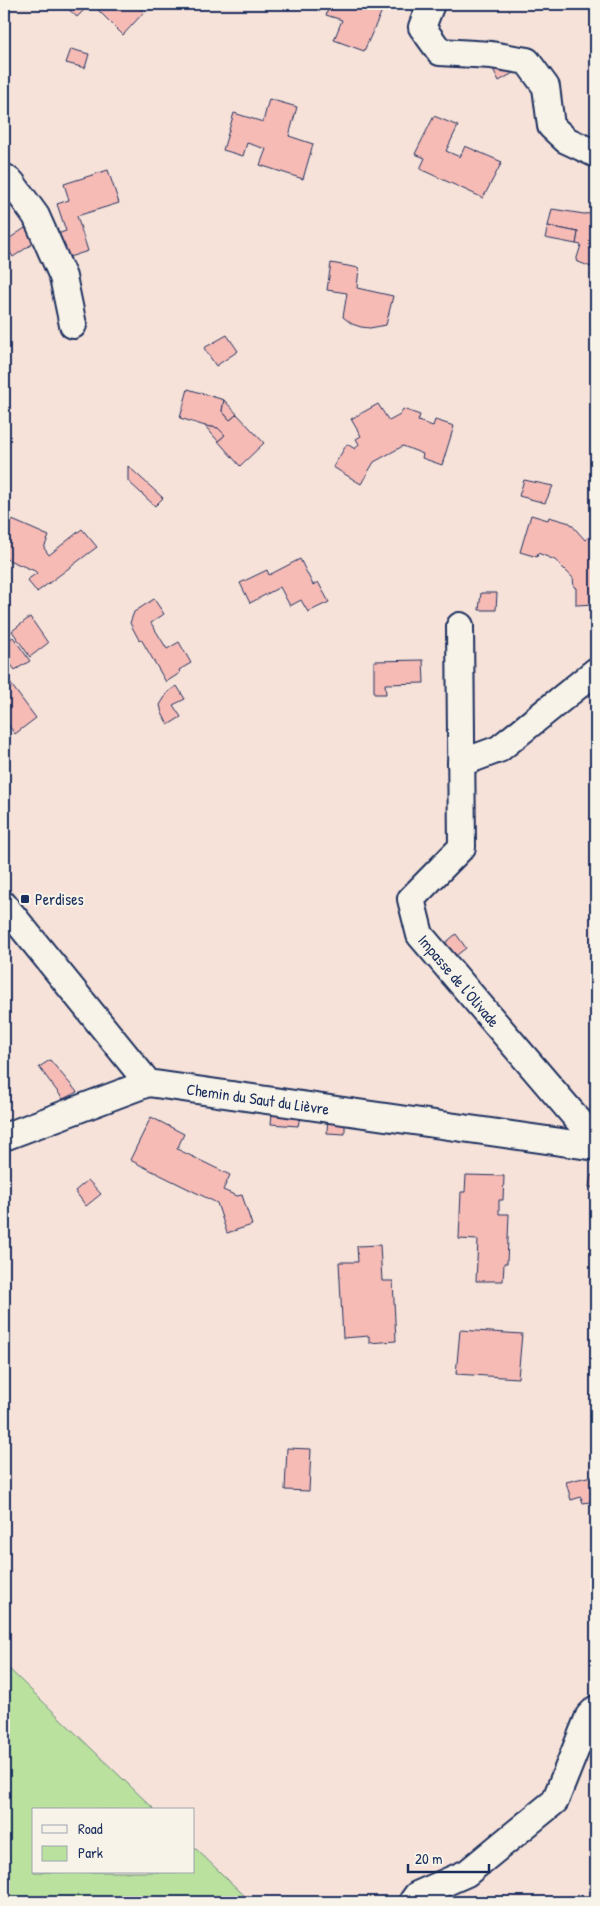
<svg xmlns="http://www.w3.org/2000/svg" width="600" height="1906" font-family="'Patrick Hand',sans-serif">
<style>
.green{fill:#bae29e;stroke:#6a887e}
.building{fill:#f7bbb6;stroke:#1b2f5e}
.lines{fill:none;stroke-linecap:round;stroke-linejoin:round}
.minor-casing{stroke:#1b2f5e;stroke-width:30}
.minor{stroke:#f7f3e8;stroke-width:26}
.poi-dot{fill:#1b2f5e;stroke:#f7f3e8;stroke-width:2}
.labels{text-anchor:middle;stroke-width:4;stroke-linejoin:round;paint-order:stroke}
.poi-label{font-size:16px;fill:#1b2f5e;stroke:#f7f3e8;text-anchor:start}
.street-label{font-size:16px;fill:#1b2f5e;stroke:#f7f3e8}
</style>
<rect width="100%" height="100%" fill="#f7e2d9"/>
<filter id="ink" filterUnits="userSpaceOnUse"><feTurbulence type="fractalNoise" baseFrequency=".02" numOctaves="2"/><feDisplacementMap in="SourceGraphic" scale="10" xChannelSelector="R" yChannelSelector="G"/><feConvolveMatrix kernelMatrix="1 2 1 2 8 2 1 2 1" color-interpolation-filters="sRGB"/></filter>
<g filter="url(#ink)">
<!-- green -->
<polygon class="green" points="4,1664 155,1810 34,1810 34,1872 194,1872 194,1847 251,1902 4,1902"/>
<!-- building -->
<g class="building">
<polygon points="63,4 90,4 77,17"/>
<polygon points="92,4 135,4 144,12 123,35"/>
<polygon points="330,4 385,4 364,51 334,40 342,20 326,15"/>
<polygon points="71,49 89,54 85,68 66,63"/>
<polygon points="506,60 513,73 499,81 493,69"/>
<polygon points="269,99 297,107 289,136 313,144 303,179 260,165 266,149 247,143 243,156 223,150 234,113 263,122"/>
<polygon points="434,116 458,126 446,151 460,157 465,146 502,162 483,198 420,169 425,158 415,154"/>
<polygon points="108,170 119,203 77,216 88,251 63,259 55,235 66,231 57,204 69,200 64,184"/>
<polygon points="552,209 584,214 596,213 596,264 592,263 591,267 576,261 581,245 576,244 578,232 548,226"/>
<polygon points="548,226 578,232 576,244 545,238"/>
<polygon points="25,228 35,242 13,257 4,242"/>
<polygon points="331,263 359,268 357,288 393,296 386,325 370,328 361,327 352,324 343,317 347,293 327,290"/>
<polygon points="227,335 238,351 216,366 204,348"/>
<polygon points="188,389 224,400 222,411 230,420 237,414 264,443 240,466 218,441 225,435 218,428 205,426 180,418"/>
<polygon points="224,400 237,414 230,420 222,411"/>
<polygon points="378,404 389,421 400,415 403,409 420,415 418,421 433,426 435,420 454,426 442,465 422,458 423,454 403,446 374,462 361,484 333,467 347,444 355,449 359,444 356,439 361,436 351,419"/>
<polygon points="205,426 218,428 225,435 218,441"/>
<polygon points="128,466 163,498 155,506 128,481"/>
<polygon points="524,480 553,486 545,503 519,496"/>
<polygon points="531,515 548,520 549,517 570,523 585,540 589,537 596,544 596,547 594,549 596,552 596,604 576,605 576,588 574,587 573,578 555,560 538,553 537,557 520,552"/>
<polygon points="10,519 49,536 44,548 49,555 82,529 97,547 37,592 27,580 37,573 35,571 4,558 4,533"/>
<polygon points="300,559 313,585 318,582 329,602 308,612 301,600 290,606 280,587 250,603 240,583 267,570 269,575"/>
<polygon points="481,593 497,593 496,610 479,610"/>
<polygon points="154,599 164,614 151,623 167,649 179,642 191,663 179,670 180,673 166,682 141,639 139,640 130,623 134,612"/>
<polygon points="30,617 48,643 30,657 12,631"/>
<polygon points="13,637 30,661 15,670 4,655 4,644"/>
<polygon points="423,660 424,683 385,684 386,694 374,694 374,661"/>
<polygon points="4,675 36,718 15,734 4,719"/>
<polygon points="177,686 185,699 173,705 181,717 168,725 162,713 160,705 168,692"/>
<polygon points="456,934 466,948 453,958 443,945"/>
<polygon points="50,1060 77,1092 63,1099 39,1067"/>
<polygon points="273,1103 302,1108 298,1126 271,1124"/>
<polygon points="328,1112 345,1116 345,1134 327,1133"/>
<polygon points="151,1117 184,1134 177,1149 230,1175 223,1190 237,1196 242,1195 252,1225 227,1233 217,1203 130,1160"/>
<polygon points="466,1175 504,1176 503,1200 499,1200 499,1214 509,1214 507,1263 504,1263 503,1281 476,1281 478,1240 459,1239 461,1192 465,1192"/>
<polygon points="591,1175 596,1176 596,1188 589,1187"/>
<polygon points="88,1180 101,1194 86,1206 75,1191"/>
<polygon points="380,1245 382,1281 393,1281 396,1341 369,1343 369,1336 343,1338 339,1262 358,1262 357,1246"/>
<polygon points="460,1330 522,1334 518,1378 456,1374"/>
<polygon points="287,1448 311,1449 309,1491 285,1490"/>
<polygon points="596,1475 596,1501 583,1503 581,1497 571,1500 566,1482"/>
</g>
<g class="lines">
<!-- minor casing -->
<g class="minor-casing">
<g id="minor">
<polyline points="431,4 422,27 440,52 491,55 527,61 546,87 551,126 566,140 596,154"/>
<polyline points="4,177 12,183 36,216 63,277 73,325"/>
<path id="s1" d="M460 626 462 847 411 899 420 935 596 1141"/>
<polyline points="461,763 499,749 596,671"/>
<path id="s2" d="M4 905 148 1083 596 1147"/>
<polyline points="4,1137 148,1083"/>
<polyline points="412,1902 417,1895 467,1873 555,1801 589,1716 596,1709"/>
</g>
</g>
<!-- minor -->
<use href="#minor" class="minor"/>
</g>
</g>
<!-- markers -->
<rect class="poi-dot" x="20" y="894" width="10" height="10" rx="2.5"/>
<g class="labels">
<!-- poi labels -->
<g class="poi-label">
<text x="35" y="905">Perdises</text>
</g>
<!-- street labels -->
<g class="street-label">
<text dy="6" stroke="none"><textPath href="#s1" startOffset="391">Impasse de l'Olivade</textPath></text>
<text dy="6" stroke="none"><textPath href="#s2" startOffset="340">Chemin du Saut du Lièvre</textPath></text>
</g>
</g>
<!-- margin -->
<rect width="600" height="1906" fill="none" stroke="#f7f3e8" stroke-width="20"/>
<rect x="10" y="10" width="580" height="1886" fill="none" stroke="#1b2f5e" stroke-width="2" filter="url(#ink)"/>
<!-- legend -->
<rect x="32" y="1808" width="162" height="65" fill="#f7f3e8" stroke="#9fa5b1"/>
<rect x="42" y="1825" width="25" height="8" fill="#f7f3e8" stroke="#9fa5b1"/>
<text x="78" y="1834" font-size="15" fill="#1b2f5e">Road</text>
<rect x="42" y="1846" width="25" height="15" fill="#bae29e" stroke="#9fa5b1"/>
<text x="78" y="1858" font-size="15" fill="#1b2f5e">Park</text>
<!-- scale -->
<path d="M408 1864v8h81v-8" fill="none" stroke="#1b2f5e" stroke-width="2.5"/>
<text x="415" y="1864" font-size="15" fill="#1b2f5e" stroke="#f7f3e8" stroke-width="4" paint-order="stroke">20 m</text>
</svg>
